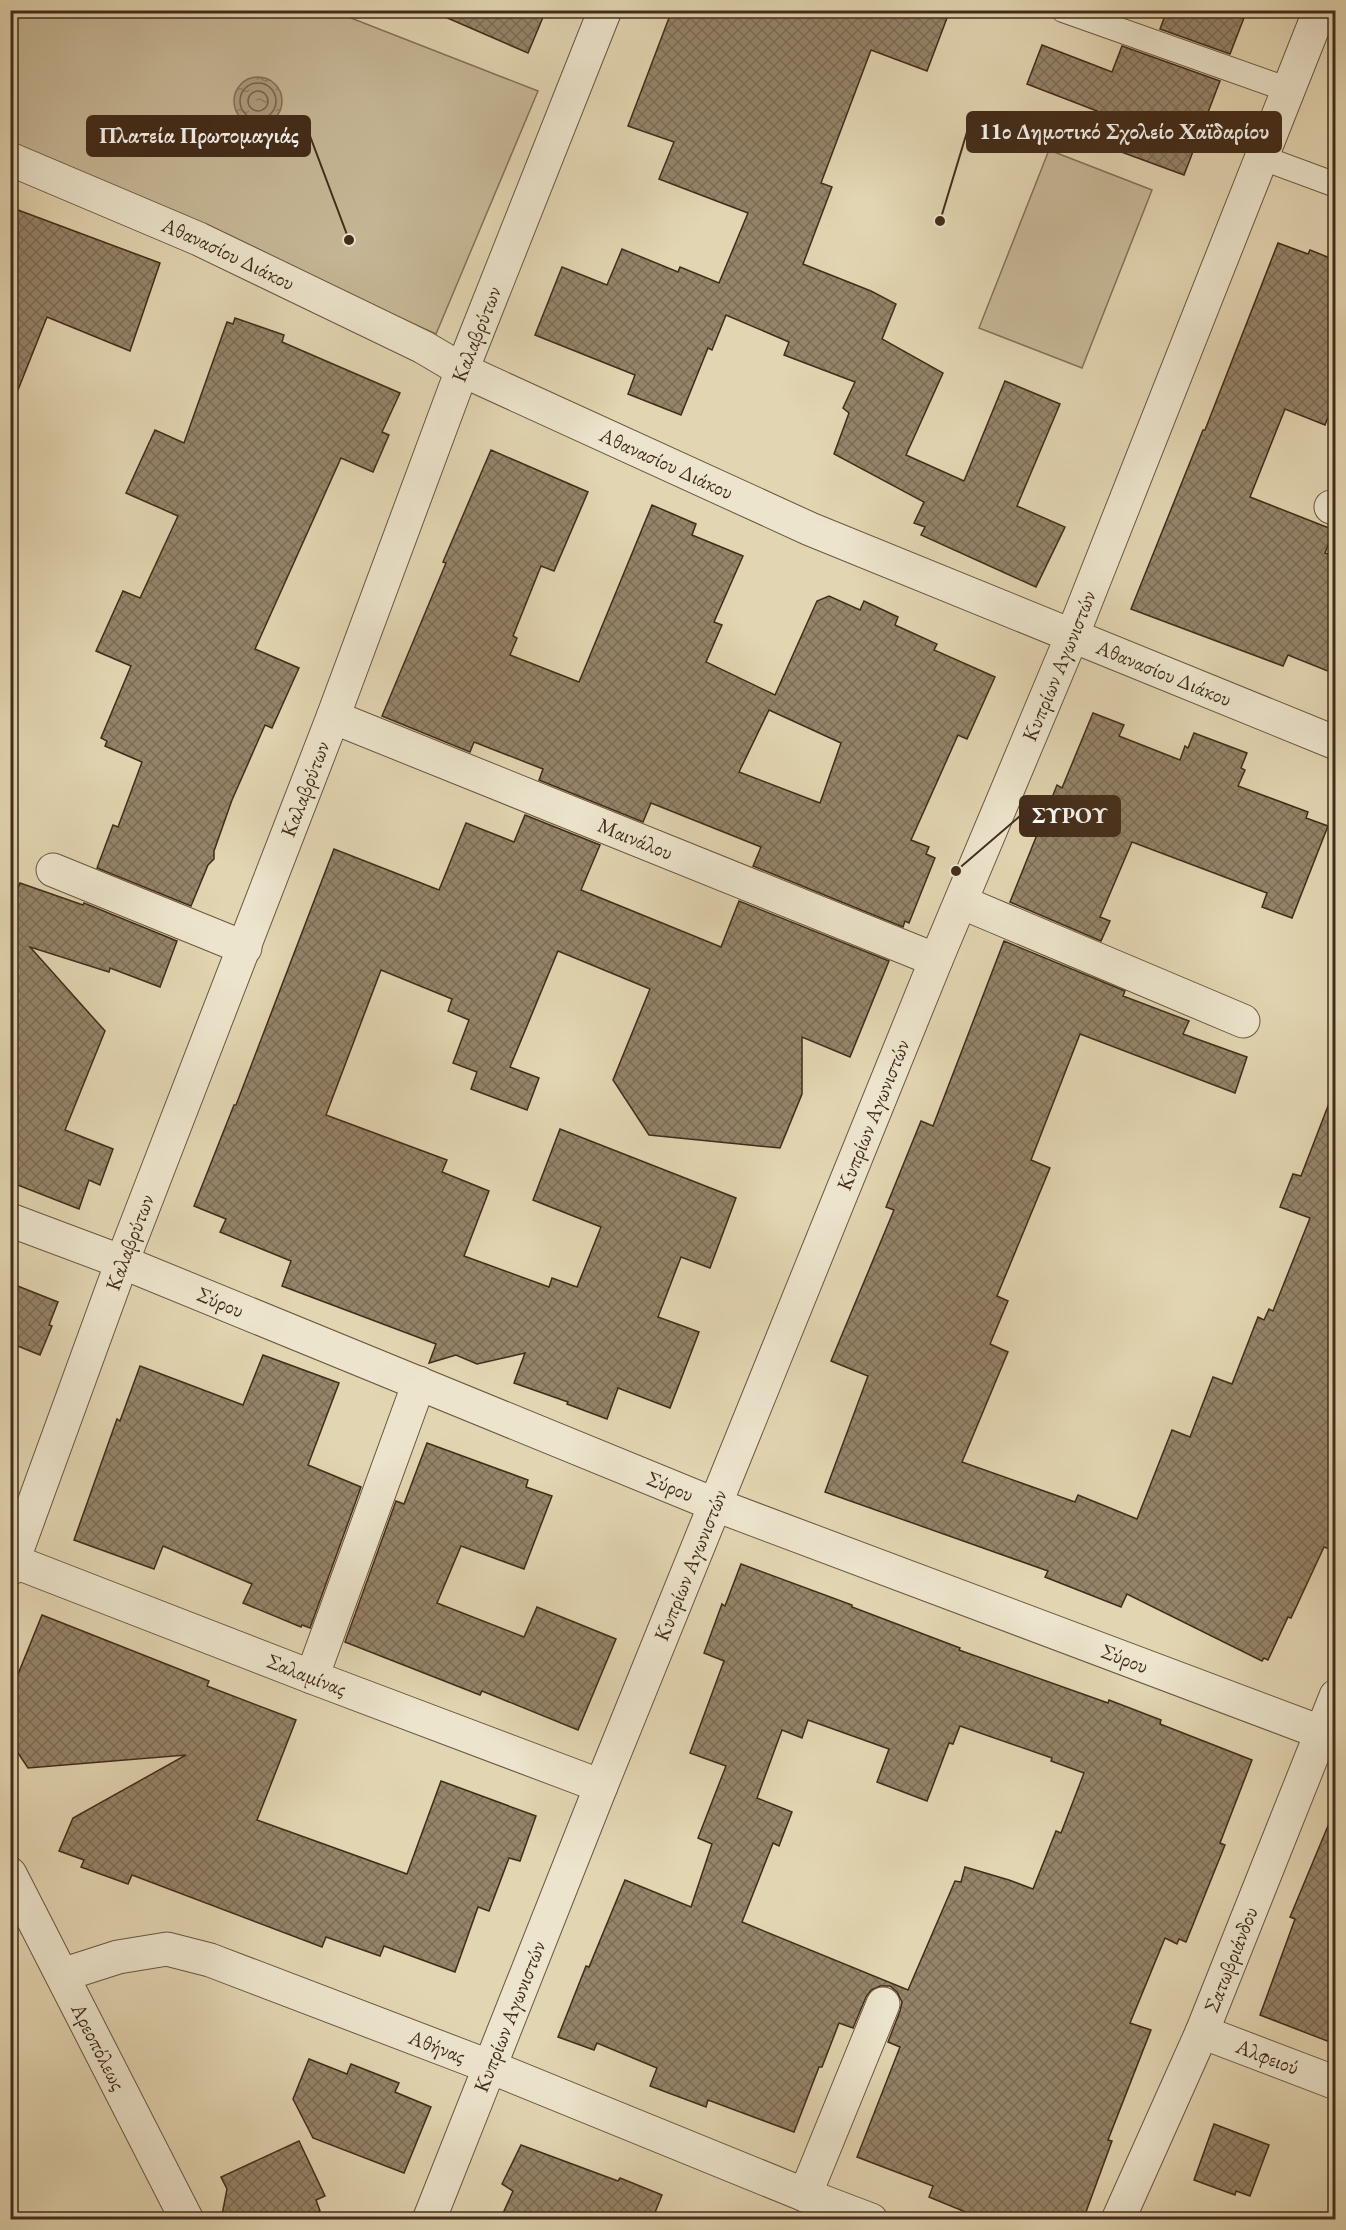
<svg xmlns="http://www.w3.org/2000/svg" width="1346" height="2230" font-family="'EB Garamond',serif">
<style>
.park{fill:#c7b897;stroke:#847258;stroke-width:1.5}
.water{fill:url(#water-ripples);stroke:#826f56;stroke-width:1.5}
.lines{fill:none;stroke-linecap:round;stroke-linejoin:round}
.shore{stroke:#77644c;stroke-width:1.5}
.building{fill:url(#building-cross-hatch);stroke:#422c1a;stroke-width:1.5;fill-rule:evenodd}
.lane-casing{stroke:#6a5640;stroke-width:26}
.street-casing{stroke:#6a5640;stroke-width:35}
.lane{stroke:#ece4cc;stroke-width:24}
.street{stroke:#ece4cc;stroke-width:33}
.labels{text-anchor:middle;stroke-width:4.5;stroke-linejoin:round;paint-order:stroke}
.street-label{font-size:21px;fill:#422c1a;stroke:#ece4cc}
.leader{fill:none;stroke:#422c1a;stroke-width:2}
.callout-dot{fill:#422c1a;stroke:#ece4cc;stroke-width:2}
.callout{fill:#422c1a;stroke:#422c1a;stroke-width:2}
.callout-label{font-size:22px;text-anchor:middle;font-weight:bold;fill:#fff}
</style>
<defs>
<pattern id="water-ripples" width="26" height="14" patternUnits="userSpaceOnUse" patternTransform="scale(1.5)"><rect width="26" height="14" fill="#ac9c7e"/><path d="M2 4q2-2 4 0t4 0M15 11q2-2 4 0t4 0" fill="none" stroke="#8e7f66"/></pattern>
<pattern id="building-cross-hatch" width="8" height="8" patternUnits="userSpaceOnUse" patternTransform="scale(1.5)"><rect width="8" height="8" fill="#958469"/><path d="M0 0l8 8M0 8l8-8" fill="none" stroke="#7b6c56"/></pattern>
</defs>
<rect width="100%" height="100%" fill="#e2d5b1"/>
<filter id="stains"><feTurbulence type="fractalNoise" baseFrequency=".00333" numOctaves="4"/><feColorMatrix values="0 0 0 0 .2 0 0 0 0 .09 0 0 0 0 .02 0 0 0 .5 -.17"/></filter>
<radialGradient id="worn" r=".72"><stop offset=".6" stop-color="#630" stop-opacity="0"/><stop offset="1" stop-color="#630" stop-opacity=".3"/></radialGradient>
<!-- park -->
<g class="park">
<polygon points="11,11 333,11 538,91 436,334 11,146"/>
<polygon points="1049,150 1152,190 1082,368 979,328"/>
</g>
<!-- water -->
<circle class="water" cx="258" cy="101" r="24"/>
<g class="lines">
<!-- shore -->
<g class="shore">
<circle cx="258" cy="101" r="18"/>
<circle cx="258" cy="101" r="10"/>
</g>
</g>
<!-- building -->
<g class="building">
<polygon points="429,10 546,10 528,53"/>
<polygon points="672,10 950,10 927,71 871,50 821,183 832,187 803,264 871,291 896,304 882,339 943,373 906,455 964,481 1005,381 1060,404 1017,506 1065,527 1036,587 921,535 925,527 914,523 924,502 834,454 849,413 843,408 855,382 784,355 789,342 726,315 712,350 708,348 681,415 628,394 635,375 535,335 562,267 607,285 622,249 678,272 680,267 719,283 748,213 659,179 674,142 628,126"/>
<polygon points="1167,10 1247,10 1230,54 1160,29"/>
<polygon points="1042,45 1112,72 1122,46 1220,81 1184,175 1086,139 1097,111 1027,84"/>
<polygon points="10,207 160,263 130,351 47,317 12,405 10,405"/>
<polygon points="1278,243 1308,254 1310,250 1335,260 1335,399 1325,425 1285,409 1250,497 1334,530 1325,553 1335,557 1335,674 1288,655 1283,666 1131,609 1203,430 1205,430"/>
<polygon points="235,318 284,335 282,342 400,393 382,432 389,435 373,472 341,458 255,649 299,668 272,728 265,725 232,800 214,851 214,859 208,865 191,906 97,868 113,825 118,827 142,762 105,746 107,741 101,738 131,666 96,651 123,591 140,598 178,516 126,493 155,430 184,443 227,322 233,324"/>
<path d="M491 450 588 492 554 571 541 566 513 636 517 638 510 655 579 682 652 505 696 524 692 535 743 556 714 622 722 625 706 662 775 695 817 601 829 596 860 610 864 601 898 617 895 625 937 644 934 650 995 677 967 739 958 735 911 840 929 847 926 854 935 858 909 923 905 921 903 927 753 866 761 847 651 803 643 822 539 780 543 769 474 742 470 752 382 716 446 563 443 562ZM769 710 841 743 820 803 739 772Z"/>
<polygon points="1093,713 1124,725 1119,736 1180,760 1185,746 1188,748 1194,733 1247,753 1241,768 1245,770 1238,786 1308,812 1306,818 1328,826 1292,918 1262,907 1267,893 1132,842 1100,917 1110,921 1101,941 1010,902 1057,785 1062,788"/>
<polygon points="525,815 600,845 581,890 721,947 739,901 889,961 850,1057 802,1037 802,1094 780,1148 649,1135 613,1080 650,989 558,951 510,1067 539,1078 527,1110 471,1089 477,1072 453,1063 469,1020 448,1011 452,999 381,970 326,1115 447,1160 442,1172 489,1191 464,1256 549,1287 552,1278 577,1287 601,1227 533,1200 560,1129 736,1198 710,1268 681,1257 658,1317 699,1332 670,1408 618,1388 607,1419 567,1404 568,1402 514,1383 525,1353 477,1364 456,1355 429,1363 436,1344 282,1286 291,1261 220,1232 226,1219 194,1206 234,1105 236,1105 334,849 439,890 466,823 514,842"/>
<polygon points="20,883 83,905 84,903 177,941 160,987 110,968 109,972 30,947 105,1031 65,1130 113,1149 100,1185 89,1180 79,1209 10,1182 10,909"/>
<polygon points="1004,941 1125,991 1123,996 1189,1021 1183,1034 1247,1057 1235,1093 1080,1034 1031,1160 1050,1168 997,1296 1008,1301 990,1344 1008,1352 962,1462 1075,1502 1078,1495 1137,1519 1172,1430 1190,1437 1213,1377 1232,1384 1258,1317 1264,1320 1269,1309 1273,1311 1310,1218 1280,1207 1293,1174 1301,1176 1333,1093 1335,1093 1335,1551 1324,1547 1291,1618 1288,1617 1268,1660 1264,1658 1262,1661 1127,1594 1121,1607 1045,1577 1048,1571 825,1492 868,1376 831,1361 894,1210 886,1207 921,1121 933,1126"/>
<polygon points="10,1283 58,1302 49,1325 52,1326 40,1355 10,1343"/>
<polygon points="263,1355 339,1383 308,1465 361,1487 310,1628 302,1625 301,1627 243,1603 252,1584 163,1546 154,1569 74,1540 117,1419 120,1421 140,1366 243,1405"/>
<polygon points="427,1443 528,1480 526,1487 552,1496 524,1569 461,1546 437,1603 524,1637 537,1607 616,1639 578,1730 482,1691 480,1695 345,1642 396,1501 404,1504"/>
<path d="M741 1564 852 1605V1607L960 1648 959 1650 1108 1703 1109 1700 1161 1720 1160 1724 1252 1760 1220 1843 1225 1845 1186 1942 1179 1939 1177 1944 1165 1938 1130 2023 1151 2030 1108 2140 1112 2141 1083 2220H985L929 2197 933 2186 857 2157 900 2047 888 2042 900 2011 902 2002 897 1992 890 1986H880L871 1990 866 1997 853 2028 839 2023 822 2067H819L794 2132 708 2100 706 2107 650 2086 657 2068 597 2043 594 2050 558 2037 586 1966 589 1967 625 1880 691 1907 712 1844 698 1838 726 1766 690 1753 724 1661 704 1653 722 1604 725 1606ZM808 1720 889 1749 877 1782 927 1801 949 1743 953 1744 960 1726 1052 1758 1051 1761 1084 1773 1061 1833 1056 1831 1033 1889 1009 1880 965 1867 961 1882 955 1881 908 1990 742 1922 773 1843 779 1846 792 1812 757 1798 782 1730 802 1738Z"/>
<polygon points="42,1615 209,1681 207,1686 296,1720 257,1820 407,1874 441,1781 536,1816 520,1861 509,1858 489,1911 478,1907 455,1972 384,1946 380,1956 326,1937 322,1947 132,1875 128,1884 81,1867 84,1860 59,1851 73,1818 186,1755 28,1768 10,1741 10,1694"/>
<polygon points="1335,1809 1335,2044 1260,2015 1295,1919 1290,1917"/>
<polygon points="309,2059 347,2074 351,2064 399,2083 395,2092 431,2107 404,2173 313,2138 293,2099"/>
<polygon points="1214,2124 1269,2145 1250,2196 1236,2191 1235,2195 1194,2180"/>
<polygon points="299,2141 325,2196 316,2200 320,2211 302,2220 221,2220 227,2189 221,2177"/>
<polygon points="521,2145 618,2181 620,2178 662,2195 652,2220 500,2220 513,2191 502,2184"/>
</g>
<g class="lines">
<!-- lane casing -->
<g class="lane-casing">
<g id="lane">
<polyline points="1063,10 1289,90"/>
<polyline points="1263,158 1336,185"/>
</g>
</g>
<!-- street casing -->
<g class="street-casing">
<g id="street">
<path id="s1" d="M10 159 199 239 423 347 462 370 810 529 1336 743"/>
<polyline points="1331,507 1336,509"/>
<path id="s2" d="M333 717 936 960"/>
<polyline points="53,870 245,948"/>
<polyline points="961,902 1243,1021"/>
<path id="s3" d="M10 1220 122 1262 716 1505 1336 1738"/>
<path id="s4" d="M13 1561 312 1677 601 1786"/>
<path id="s5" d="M10 1569 122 1262 333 717 462 370 605 10"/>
<polyline points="312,1677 419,1383"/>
<path id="s6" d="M10 1874 187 2220"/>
<path id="s7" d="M62 1975 118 1957 167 1949 210 1960 488 2066 805 2195 871 2220"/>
<path id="s8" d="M1202 2032 1336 2083"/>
<polyline points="805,2195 883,2004"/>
<path id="s9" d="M429 2220 601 1786 936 960 1072 636 1320 10"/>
<path id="s10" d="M1118 2220 1202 2032 1336 1696"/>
</g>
</g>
<!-- lane -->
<use href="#lane" class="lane"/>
<!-- street -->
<use href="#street" class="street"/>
</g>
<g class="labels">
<!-- street labels -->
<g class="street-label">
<text dy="7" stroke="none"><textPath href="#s1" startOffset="238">Αθανασίου Διάκου</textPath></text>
<text dy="7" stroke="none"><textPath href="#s5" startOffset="1320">Καλαβρύτων</textPath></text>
<text dy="7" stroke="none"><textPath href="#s1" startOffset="724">Αθανασίου Διάκου</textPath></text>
<text dy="7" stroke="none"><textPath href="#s9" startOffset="1677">Κυπρίων Αγωνιστών</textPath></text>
<text dy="7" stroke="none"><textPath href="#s1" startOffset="1264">Αθανασίου Διάκου</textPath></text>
<text dy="7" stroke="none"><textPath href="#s5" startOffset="834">Καλαβρύτων</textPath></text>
<text dy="7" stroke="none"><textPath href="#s2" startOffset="326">Μαινάλου</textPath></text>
<text dy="7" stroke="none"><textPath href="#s9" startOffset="1191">Κυπρίων Αγωνιστών</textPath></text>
<text dy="7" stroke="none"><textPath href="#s5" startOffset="348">Καλαβρύτων</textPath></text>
<text dy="7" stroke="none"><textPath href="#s3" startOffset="226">Σύρου</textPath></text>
<text dy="7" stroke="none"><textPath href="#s3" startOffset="712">Σύρου</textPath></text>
<text dy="7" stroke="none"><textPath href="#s9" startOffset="705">Κυπρίων Αγωνιστών</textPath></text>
<text dy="7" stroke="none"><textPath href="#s3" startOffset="1198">Σύρου</textPath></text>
<text dy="7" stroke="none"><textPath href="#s4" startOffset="315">Σαλαμίνας</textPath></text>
<text dy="7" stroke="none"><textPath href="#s10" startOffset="284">Σατωβριάνδου</textPath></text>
<text dy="7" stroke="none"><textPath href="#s9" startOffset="219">Κυπρίων Αγωνιστών</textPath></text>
<text dy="7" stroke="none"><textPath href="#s7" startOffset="396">Αθήνας</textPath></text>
<text dy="7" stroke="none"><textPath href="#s6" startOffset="194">Αρεοπόλεως</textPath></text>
<text dy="7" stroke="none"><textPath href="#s8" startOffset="70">Αλφειού</textPath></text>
</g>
</g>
<!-- callouts -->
<path class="leader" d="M940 221L967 132M349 240L310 136M956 871L1020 816"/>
<g class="callout-dot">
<circle cx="940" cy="221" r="6"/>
<circle cx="349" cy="240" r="6"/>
<circle cx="956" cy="871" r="6"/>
</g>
<g class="callout">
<rect x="967" y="112" width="314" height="40" rx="6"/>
<rect x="87" y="116" width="223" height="40" rx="6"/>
<rect x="1020" y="796" width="100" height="40" rx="6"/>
</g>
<g class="callout-label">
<text x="1124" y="139">11ο Δημοτικό Σχολείο Χαϊδαρίου</text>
<text x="199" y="143">Πλατεία Πρωτομαγιάς</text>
<text x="1070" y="823">ΣΥΡΟΥ</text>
</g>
<!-- margin -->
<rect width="1346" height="2230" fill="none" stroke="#e2d5b1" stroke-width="36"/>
<rect x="12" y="12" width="1322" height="2206" fill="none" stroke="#422c1a" stroke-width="3"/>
<rect x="18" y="18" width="1310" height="2194" fill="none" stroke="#422c1a" stroke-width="1.5"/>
<rect width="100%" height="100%" filter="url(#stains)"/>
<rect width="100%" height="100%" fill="url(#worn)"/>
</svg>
